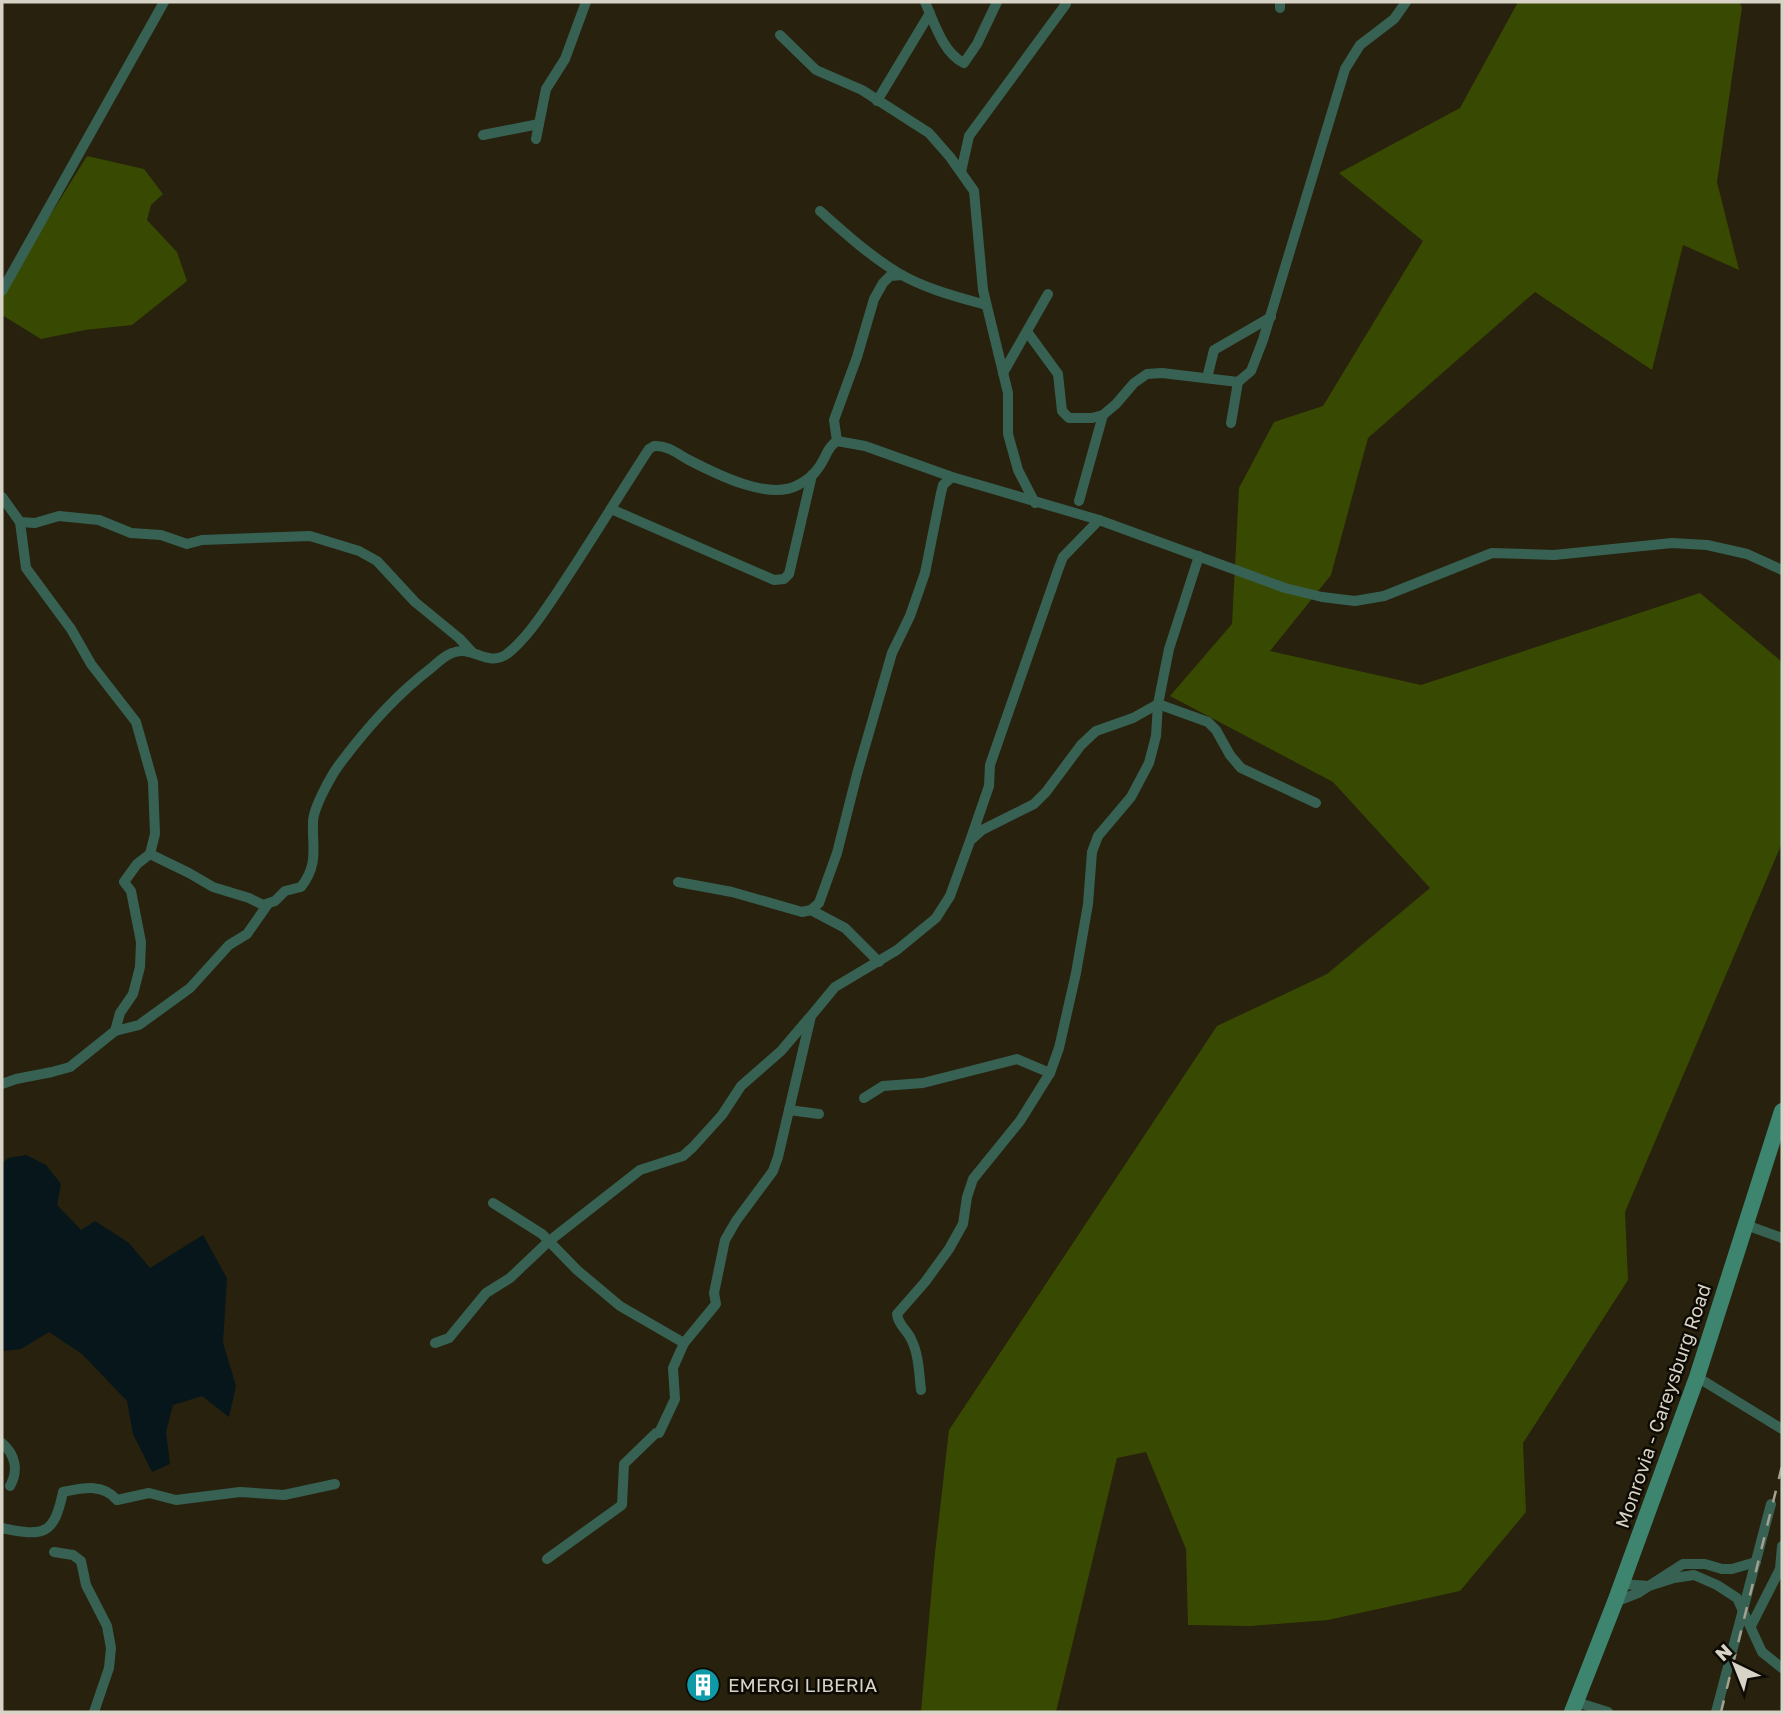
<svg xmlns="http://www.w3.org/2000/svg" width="1784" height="1714" font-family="'Golos Text',sans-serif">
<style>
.green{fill:#384a02}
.water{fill:#06161a}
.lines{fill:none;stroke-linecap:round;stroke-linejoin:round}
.minor{stroke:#376253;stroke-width:10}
.secondary{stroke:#3d856f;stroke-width:16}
.rail{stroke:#a5a091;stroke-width:2.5;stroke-dasharray:12 12;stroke-linecap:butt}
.labels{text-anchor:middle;stroke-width:5;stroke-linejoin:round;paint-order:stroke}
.street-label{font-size:19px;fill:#d7d3c6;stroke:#0e0b04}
.poi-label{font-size:19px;fill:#d7d3c6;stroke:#0e0b04;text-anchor:start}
</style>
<rect width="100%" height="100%" fill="#27210d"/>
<!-- green -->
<g class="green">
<polygon points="1518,2 1739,2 1742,7 1717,182 1739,270 1683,245 1652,370 1535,292 1368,438 1331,575 1270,651 1421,685 1700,593 1782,662 1782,843 1625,1212 1628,1280 1523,1443 1526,1512 1460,1591 1328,1620 1251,1626 1188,1625 1186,1549 1146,1452 1117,1458 1056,1712 921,1712 934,1562 949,1430 1217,1026 1327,974 1430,888 1333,782 1170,696 1232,624 1239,488 1274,422 1323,406 1423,241 1339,173 1460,108"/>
<polygon points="87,156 144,169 163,194 151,205 147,220 177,252 187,281 132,325 85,330 41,339 2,315 2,293"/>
</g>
<!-- water -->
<polygon class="water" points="26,1155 46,1165 61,1184 57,1205 81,1230 95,1221 129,1243 150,1268 203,1235 227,1278 223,1343 236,1386 229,1417 202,1396 173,1405 166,1432 170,1464 152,1472 133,1434 127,1401 82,1354 49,1332 21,1349 2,1351 2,1164 8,1158"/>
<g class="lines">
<!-- minor -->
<g class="minor">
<path d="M925 2C934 22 943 53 964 63L977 44 997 2"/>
<polyline points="1280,8 1280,2"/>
<polyline points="780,35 816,70 862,90 929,133 950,157 974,191 983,290 1008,393 1008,434 1018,470 1035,503"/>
<polyline points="877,101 930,13"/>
<polyline points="483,135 539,124"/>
<polyline points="536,139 546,89 565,59 586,2"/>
<polyline points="961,172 969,136 1066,4"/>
<path d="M820 211C845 233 871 257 900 274 926 289 958 297 986 305"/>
<polyline points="2,291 164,2"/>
<polyline points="1028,333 1058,374 1062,411 1069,418 1092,418 1103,415 1116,404 1134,383 1147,374 1162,373 1238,382 1251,371 1263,340 1345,69 1360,45 1394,19 1406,2"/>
<polyline points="1003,373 1048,294"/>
<polyline points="1207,378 1214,350 1271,317"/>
<polyline points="1231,423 1238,382"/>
<polyline points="837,441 834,420 857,357 874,299 883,283 890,276 902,275"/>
<polyline points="2,497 20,522 26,568 71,629 91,664 136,722 153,782 155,834 150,854 137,864 124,882 131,891 141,942 140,967 133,994 120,1013 115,1031 70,1067 52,1072 16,1079 2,1084"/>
<polyline points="1079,501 1103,415"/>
<polyline points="611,509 774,580 784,579 789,574 812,475"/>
<polyline points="20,522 35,523 59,516 99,520 131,533 161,535 187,544 202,540 310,536 359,551 377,561 415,602 459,638 472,652"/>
<polyline points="972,839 982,830 1034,804 1046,792 1081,745 1096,731 1133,718 1158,704 1208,722 1216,730 1230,755 1241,768 1316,803"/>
<path d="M150 854 189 873 213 887 249 898 263 905 275 901 285 891 301 887C319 864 312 848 313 822 313 808 331 776 339 765 365 730 396 695 430 669 437 663 444 656 452 653 472 644 487 668 507 654 526 639 541 616 554 597 587 548 617 498 649 449L654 446C667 445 678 454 689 460 716 474 769 501 798 485 806 481 814 475 819 467 826 458 827 447 837 441L865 446 952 477 1099 520 1285 588 1322 597 1355 601 1384 596 1492 553 1554 555 1672 543 1707 545 1747 554 1782 570"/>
<polyline points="678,882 732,892 802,912 811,910 819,903 837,853 857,774 892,653 910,616 925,573 941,493 943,485 952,477"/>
<polyline points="811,910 845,928 879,962"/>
<polyline points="115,1031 139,1025 190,988 229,945 247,934 268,904"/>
<polyline points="864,1098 883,1086 923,1083 1017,1059 1050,1073"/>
<polyline points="789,1110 819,1114"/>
<polyline points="493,1203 542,1234 577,1270 620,1306 684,1343"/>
<polyline points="1746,1225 1782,1238"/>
<polyline points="435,1343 449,1338 486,1293 510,1278 548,1242 640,1170 683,1156 693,1147 722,1115 741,1086 781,1051 809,1018"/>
<polyline points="1697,1377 1782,1429"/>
<path d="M921 1390C919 1374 919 1354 911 1339 907 1330 898 1325 897 1314L925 1282 949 1249 963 1224 967 1197 973 1179 1020 1121 1050 1073 1059 1048 1076 973 1088 904 1092 852 1098 836 1131 797 1149 763 1156 736 1158 704 1169 649 1199 556"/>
<polyline points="659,1433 675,1399 673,1368 684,1343 716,1304 714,1293 725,1240 736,1221 773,1171 778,1157 811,1016 835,987 897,950 936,918 950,896 970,841 989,786 990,765 1058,570 1063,557 1099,520"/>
<path d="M2 1443C15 1454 19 1470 10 1486"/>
<path d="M2 1528C44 1537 54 1535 63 1492 83 1488 103 1483 117 1500L149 1493 176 1500 240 1492 284 1495 335 1484"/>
<polyline points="54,1552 73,1555 81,1561 86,1585 107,1626 111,1648 109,1668 94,1712"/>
<polyline points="547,1559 622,1505 624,1464 656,1433"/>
<polyline points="1621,1584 1649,1586 1674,1578 1694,1575 1717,1585 1737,1598 1762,1652 1782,1668"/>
<polyline points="1615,1602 1638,1593 1683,1564 1705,1564 1722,1569 1732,1569 1756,1562"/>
<polyline points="1751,1626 1780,1569 1782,1546"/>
<polyline points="1576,1702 1608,1712"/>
<polyline points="1716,1712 1771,1504"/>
</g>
<!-- secondary -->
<polyline class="secondary" points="1572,1712 1615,1602 1697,1377 1782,1111"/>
<!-- rail -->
<polyline class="rail" points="1721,1712 1782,1466"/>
</g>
<!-- icons -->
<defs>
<g id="building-disc" transform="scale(1.75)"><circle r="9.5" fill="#0f9aa8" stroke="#0e0b04"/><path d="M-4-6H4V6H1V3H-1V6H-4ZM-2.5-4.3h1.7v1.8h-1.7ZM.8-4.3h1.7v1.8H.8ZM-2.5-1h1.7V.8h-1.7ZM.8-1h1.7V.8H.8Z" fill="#fff"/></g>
</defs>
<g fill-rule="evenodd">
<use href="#building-disc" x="703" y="1685"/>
</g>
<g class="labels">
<!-- street labels -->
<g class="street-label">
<text transform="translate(1663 1406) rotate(-71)" y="7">Monrovia - Careysburg Road</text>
</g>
<!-- poi labels -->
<g class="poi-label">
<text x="728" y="1692">EMERGI LIBERIA</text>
</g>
</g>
<!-- border -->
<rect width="1784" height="1714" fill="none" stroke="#d7d3c6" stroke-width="7"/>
<!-- north arrow -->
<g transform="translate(1735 1665) rotate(317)" stroke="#0e0b04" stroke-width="5" paint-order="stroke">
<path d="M0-5L12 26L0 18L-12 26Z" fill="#d7d3c6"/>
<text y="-10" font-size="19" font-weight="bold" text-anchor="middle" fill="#d7d3c6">N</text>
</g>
</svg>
